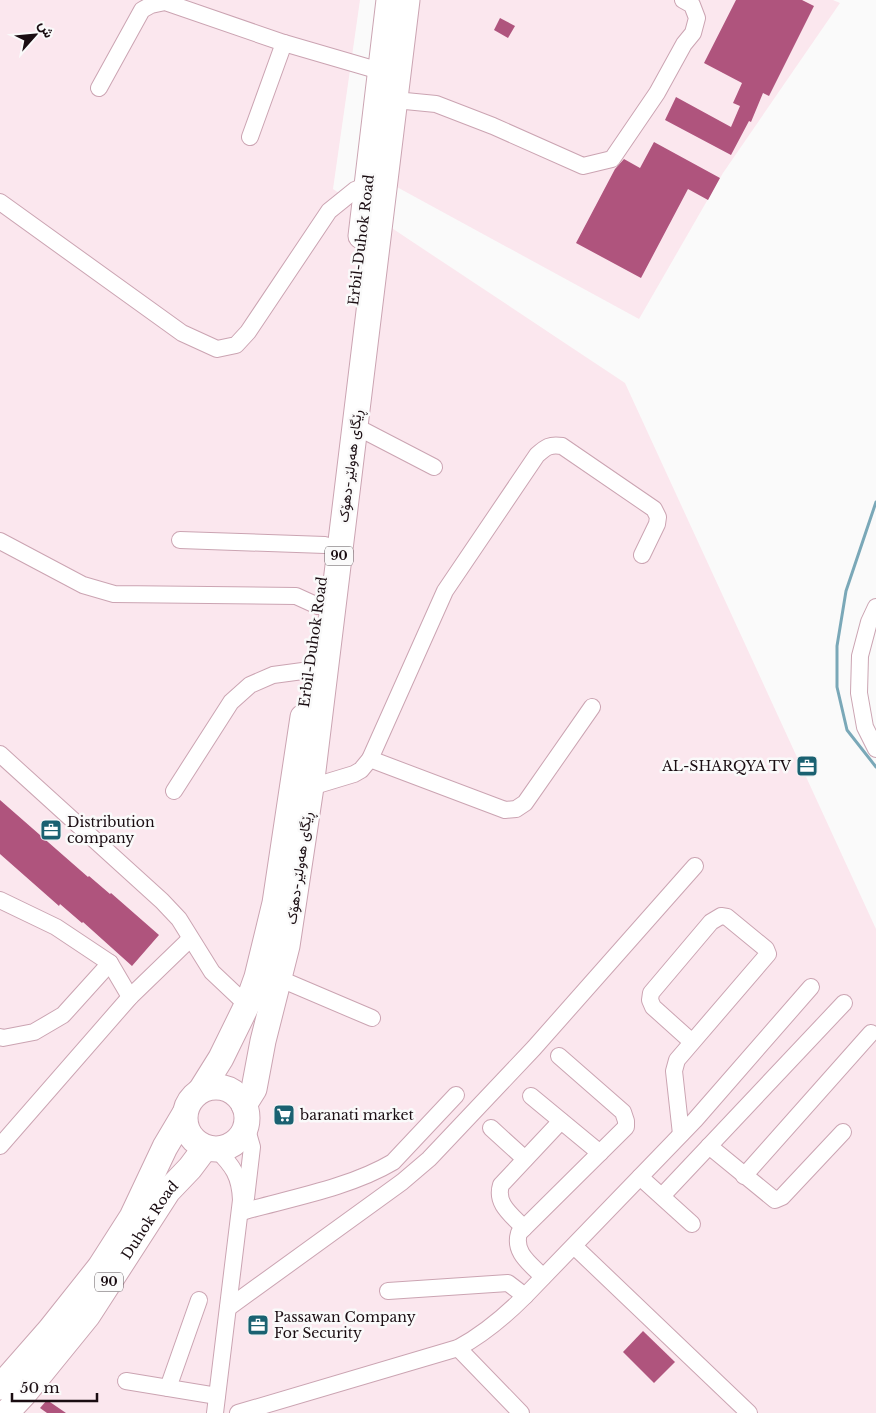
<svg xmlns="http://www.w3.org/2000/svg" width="876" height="1413" font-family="'Libre Baskerville',Vazirmatn,serif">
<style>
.built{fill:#fbe7ee}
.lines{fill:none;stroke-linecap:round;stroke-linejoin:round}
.stream{stroke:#7aa8b8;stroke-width:3}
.building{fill:#af547d}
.minor-casing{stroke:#cba4b2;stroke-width:18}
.highway-casing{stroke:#cba4b2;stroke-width:27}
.minor{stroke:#fff;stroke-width:16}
.highway{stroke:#fff;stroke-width:25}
.labels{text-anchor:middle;stroke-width:5;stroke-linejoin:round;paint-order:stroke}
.shield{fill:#fafafa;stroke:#5d5458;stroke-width:1}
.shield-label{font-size:12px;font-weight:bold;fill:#1a0d12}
.street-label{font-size:14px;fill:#1a0d12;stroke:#fafafa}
.poi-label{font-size:14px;fill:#1a0d12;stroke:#fafafa;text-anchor:start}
</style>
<rect width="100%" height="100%" fill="#fafafa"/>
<!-- built -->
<g class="built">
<polygon points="0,0 360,0 333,189 625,383 876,929 876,1413 0,1413"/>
<polygon points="406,0 833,0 840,3 723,173 639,319 384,180"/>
</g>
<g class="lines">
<!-- stream -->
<polyline class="stream" points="876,502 846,591 837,646 837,687 847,730 876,767"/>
</g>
<!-- building -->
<g class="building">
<polygon points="736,0 802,0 814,6 769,96 763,93 751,122 749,121 731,155 665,120 676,97 731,127 740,106 733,103 742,83 704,63"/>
<polygon points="500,18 515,26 508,38 494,30"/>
<polygon points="654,142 720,178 708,200 688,189 641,278 576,243 615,169 624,159 640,168"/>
<polygon points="0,800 88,877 89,876 110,894 111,893 159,935 132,966 83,922 82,923 60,904 59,906 0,854"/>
<polygon points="643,1331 675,1362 654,1383 623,1352"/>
<polygon points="47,1400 66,1413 47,1413 40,1408"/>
</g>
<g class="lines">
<!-- minor casing -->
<g class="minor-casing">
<g id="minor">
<polyline points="99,88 142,10 151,5 165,2 284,43 380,71"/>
<polyline points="395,100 436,104 493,126 583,166 612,159 657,93 684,44 693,33 697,18 692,5 683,0"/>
<polyline points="250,137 284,43"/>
<polyline points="0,202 182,333 217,349 236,345 248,332 329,211 355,190 367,185"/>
<polyline points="355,426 434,467"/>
<polyline points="180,540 325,545"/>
<polyline points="0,541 83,585 114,594 296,596 318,606"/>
<polyline points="876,607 869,622 860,656 859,693 865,727 876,749"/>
<polyline points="0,754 162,901 179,919 212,972 247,1005"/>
<polyline points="370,759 505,810 516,809 525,803 592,707"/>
<path d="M311 787 354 774 361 770 370 759 445 591 537 455C546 447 550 444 562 446L654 509 658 517 657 524 642 555"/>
<polyline points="174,791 231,702 250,685 273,675 310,670"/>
<polyline points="0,900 56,927 110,963 130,997"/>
<polyline points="278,978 372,1018"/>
<polyline points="0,1037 3,1038 34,1032 63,1015 110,963"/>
<polyline points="531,1096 600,1153"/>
<polyline points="246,1126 252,1147 246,1198"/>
<polyline points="491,1128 525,1159"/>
<polyline points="681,1134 674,1071 677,1060 768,954 766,949 727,917 721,916 711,922 651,993 650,1000 653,1007 692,1042"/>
<polyline points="0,1146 130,997 190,939"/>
<polyline points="709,1146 775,1200 782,1197 843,1132"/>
<polyline points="744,1176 871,1033"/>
<polyline points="640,1177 692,1224"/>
<polyline points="662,1196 844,1003"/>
<path d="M245 1211C292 1198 351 1187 393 1162L456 1095"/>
<path d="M524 1228C512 1215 495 1204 501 1185L561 1121"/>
<polyline points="574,1246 749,1413"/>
<path d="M543 1277C531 1264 513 1253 519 1233L626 1127V1121L623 1112 559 1056"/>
<polyline points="388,1291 508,1283 525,1296"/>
<polyline points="228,1308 402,1182 429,1159 534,1048 695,866"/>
<polyline points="458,1348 521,1413"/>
<polyline points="126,1381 217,1396"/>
<polyline points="168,1388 199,1300"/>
<path d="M215 1413 241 1200C240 1176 233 1166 216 1149"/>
<path d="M238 1413 458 1348C484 1334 504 1317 525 1296L695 1120 811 987"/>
</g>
</g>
<!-- highway casing -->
<g class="highway-casing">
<g id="highway">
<polyline points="361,236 389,0"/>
<circle cx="216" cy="1118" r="31"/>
<polyline points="201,1090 221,1058 247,1005 257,977 275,903 303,717"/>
<polyline points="244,1105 254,1089 263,1041 287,946 311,787 407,0"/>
<polyline points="0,1387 50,1330 100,1267 132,1217 165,1147 184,1115"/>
<path id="s1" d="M6 1413 23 1395 88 1315 168 1191 190 1168 205 1148"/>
</g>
</g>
<!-- minor -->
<use href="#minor" class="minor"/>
<!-- highway -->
<use href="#highway" class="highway"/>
</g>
<!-- icons -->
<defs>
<g id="office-square" transform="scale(1.125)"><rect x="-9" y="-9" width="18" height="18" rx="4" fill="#1a6171" stroke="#fafafa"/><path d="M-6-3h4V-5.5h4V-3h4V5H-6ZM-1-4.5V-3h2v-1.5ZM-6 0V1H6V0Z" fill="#fff"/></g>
<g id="supermarket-square" transform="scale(1.125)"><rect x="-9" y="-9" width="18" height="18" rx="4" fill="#1a6171" stroke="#fafafa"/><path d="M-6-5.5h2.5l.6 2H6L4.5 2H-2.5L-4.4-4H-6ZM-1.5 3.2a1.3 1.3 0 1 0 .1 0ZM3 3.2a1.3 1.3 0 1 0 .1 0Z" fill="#fff"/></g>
</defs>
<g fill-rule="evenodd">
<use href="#office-square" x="807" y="766"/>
<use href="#office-square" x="51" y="830"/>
<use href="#supermarket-square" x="284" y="1115"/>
<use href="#office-square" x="258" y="1325"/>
</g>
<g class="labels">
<!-- shield labels -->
<g class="shield">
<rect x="325" y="546.5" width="28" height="19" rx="4"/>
<rect x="95" y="1272.5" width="28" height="19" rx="4"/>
</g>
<g class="shield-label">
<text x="339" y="560">90</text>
<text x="109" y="1286">90</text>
</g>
<!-- street labels -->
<g class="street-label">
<text transform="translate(361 240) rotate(-83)" y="5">Erbil-Duhok Road</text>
<text transform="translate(350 466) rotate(-83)" y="5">ڕێگای هەولێر-دهۆک</text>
<text transform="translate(313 642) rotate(-82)" y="5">Erbil-Duhok Road</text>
<text transform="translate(299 868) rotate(-82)" y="5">ڕێگای هەولێر-دهۆک</text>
<text dy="5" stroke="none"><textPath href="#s1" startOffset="241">Duhok Road</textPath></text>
</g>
<!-- poi labels -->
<g class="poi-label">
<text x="791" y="771" text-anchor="end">AL-SHARQYA TV</text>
<text x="67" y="827">Distribution<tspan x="67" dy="16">company</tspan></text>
<text x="300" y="1120">baranati market</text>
<text x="274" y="1322">Passawan Company<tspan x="274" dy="16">For Security</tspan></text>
</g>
</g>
<!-- north arrow -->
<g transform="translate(35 35) rotate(63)" stroke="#fafafa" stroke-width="4" paint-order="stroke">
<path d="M0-4L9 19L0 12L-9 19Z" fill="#1a0d12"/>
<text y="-8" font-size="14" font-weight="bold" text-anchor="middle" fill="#1a0d12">ش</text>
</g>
<!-- scale -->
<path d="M12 1393v8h85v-8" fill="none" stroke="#1a0d12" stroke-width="2.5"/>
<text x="20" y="1393" font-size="15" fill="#1a0d12" stroke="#fafafa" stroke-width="4" paint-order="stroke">50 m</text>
</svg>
